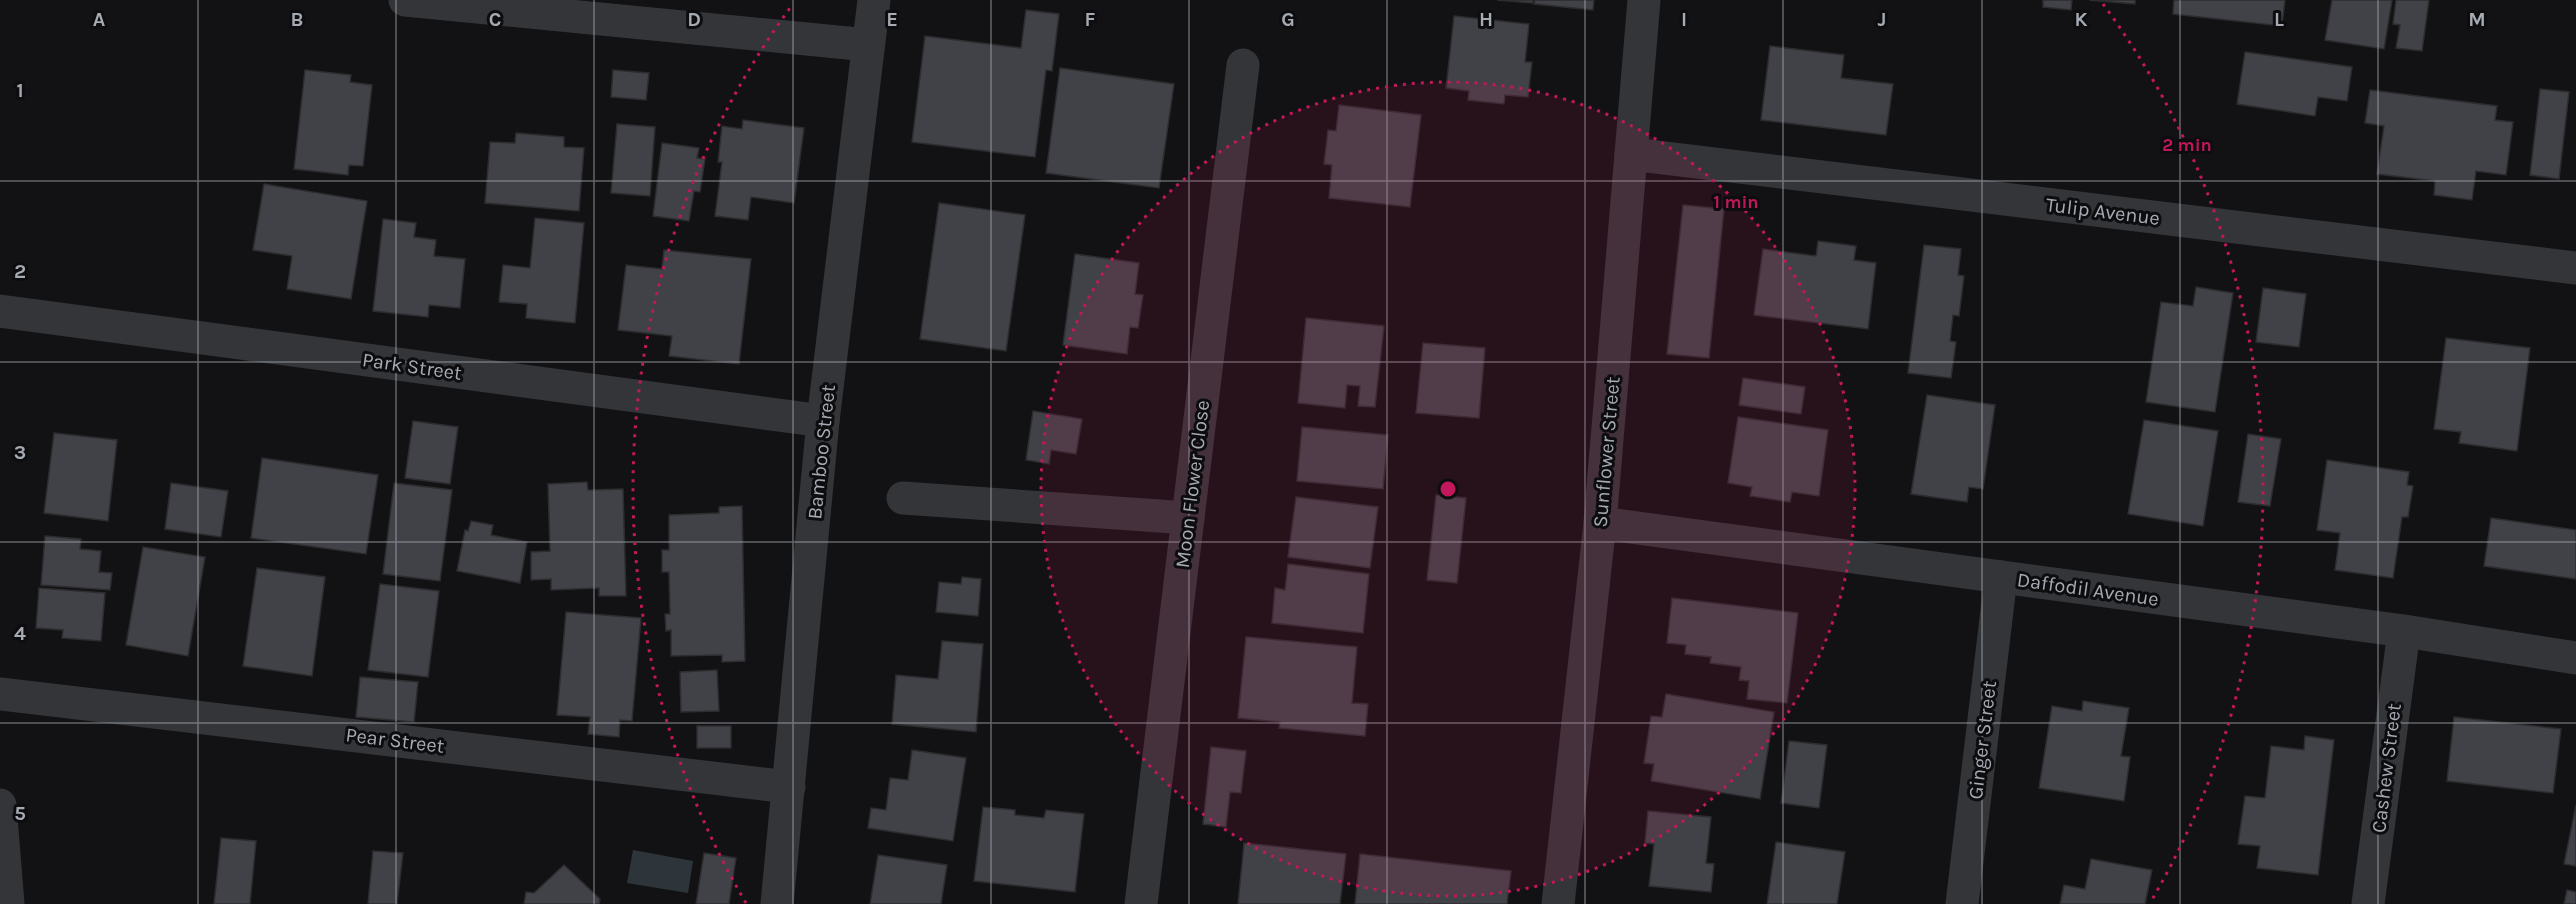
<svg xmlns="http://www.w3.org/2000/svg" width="2576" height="904" font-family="Karla,sans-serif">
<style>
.water{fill:#2d353b}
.building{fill:#414247;stroke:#2d2d30;stroke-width:1.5}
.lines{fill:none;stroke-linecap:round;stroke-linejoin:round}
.minor{stroke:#343538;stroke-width:33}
.grid{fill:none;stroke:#a5aab3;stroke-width:1.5;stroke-opacity:0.55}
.ring{fill:none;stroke:#c2185b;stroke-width:3;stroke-dasharray:3 6}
.labels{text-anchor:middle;stroke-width:6;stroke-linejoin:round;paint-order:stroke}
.street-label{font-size:20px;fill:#a5aab3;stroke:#0d0d0f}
.grid-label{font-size:20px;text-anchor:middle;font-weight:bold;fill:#a5aab3;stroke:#0d0d0f;stroke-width:6;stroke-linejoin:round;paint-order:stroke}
.centre{fill:#c2185b;stroke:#0d0d0f;stroke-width:3}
.ring-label{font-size:18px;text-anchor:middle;font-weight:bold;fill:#c2185b;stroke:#0d0d0f;stroke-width:6;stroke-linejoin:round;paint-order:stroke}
</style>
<rect width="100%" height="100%" fill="#121214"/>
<!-- water -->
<polygon class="water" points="633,850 693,861 688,893 627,883"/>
<!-- building -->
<g class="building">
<polygon points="1497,0 1533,0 1533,3"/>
<polygon points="1535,0 1594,0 1593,10 1534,4"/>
<polygon points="2043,0 2072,0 2071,10 2043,7"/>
<polygon points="2089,0 2135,0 2135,4"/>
<polygon points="2174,0 2285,0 2282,26 2173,14"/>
<polygon points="2332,0 2392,0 2384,49 2325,40"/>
<polygon points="2396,0 2429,0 2422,51 2396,48 2400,25 2393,24"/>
<polygon points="1026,10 1059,14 1052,71 1046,70 1035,157 912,142 925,36 1021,48"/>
<polygon points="1454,16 1529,24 1525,62 1532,62 1528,97 1505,95 1504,104 1468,100 1469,91 1446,88"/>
<polygon points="1770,46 1844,55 1841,78 1893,84 1886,135 1761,120"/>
<polygon points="2245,52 2352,67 2347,101 2318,97 2315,116 2237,104"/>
<polygon points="1060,68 1174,84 1159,188 1046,173"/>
<polygon points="305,70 351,75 350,82 372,85 363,166 349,165 348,175 294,169"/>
<polygon points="613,70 649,73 646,100 611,97"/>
<polygon points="2540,89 2569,92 2559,179 2530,175"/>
<polygon points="2370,90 2497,106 2495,120 2513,122 2506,175 2476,171 2472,200 2434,195 2435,181 2377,174 2384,126 2365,123"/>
<polygon points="1339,105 1421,115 1410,207 1329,198 1332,165 1324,164 1328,130 1336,131"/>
<polygon points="743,120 804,128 794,203 751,197 748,220 715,216 722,162 718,162 722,126 742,129"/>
<polygon points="617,124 655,127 650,196 611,193"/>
<polygon points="516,133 564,137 564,147 584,148 579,211 485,203 490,142 515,143"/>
<polygon points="662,143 699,148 697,158 705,159 700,192 694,191 689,221 653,216"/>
<polygon points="264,184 367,201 351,299 287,289 292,256 253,250"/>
<polygon points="939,203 1025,215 1006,351 920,339"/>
<polygon points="1683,205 1724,209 1709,358 1667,354"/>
<polygon points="535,218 584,223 575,323 526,318 527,304 499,302 503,265 530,268"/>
<polygon points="383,219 416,223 414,237 436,240 434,256 465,259 460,308 429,305 428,317 373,311"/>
<polygon points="1818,241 1856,246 1854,260 1876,263 1868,329 1754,315 1763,249 1816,256"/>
<polygon points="1924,245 1961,249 1958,275 1964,276 1959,316 1953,315 1950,341 1956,342 1951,378 1908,373"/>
<polygon points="664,250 751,259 739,364 669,356 672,336 618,330 626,265 662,269"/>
<polygon points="1075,254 1139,263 1135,294 1143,295 1138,328 1130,327 1127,354 1063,345"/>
<polygon points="2196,287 2233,293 2215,412 2146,402 2161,302 2193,306"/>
<polygon points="2263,288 2306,294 2299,347 2256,342"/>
<polygon points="1306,318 1384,326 1375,407 1358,406 1360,386 1347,385 1345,408 1298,403"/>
<polygon points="2446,338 2530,348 2517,451 2459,443 2461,432 2434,429"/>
<polygon points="1423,343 1485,348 1479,418 1416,413"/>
<polygon points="1743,378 1805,387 1801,414 1739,405"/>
<polygon points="1927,395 1995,405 1983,489 1969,487 1967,502 1911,494"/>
<polygon points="1033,411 1082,419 1076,454 1051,450 1049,464 1026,460"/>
<polygon points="1738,417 1828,430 1819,496 1792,492 1790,502 1750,496 1752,487 1728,483"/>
<polygon points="2144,420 2218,431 2203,526 2128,514"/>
<polygon points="413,421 458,427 450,484 405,478"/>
<polygon points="1302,427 1388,435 1383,489 1297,481"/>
<polygon points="54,433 117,440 108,521 44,513"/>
<polygon points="2248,434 2281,439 2270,506 2238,502"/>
<polygon points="262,458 378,475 366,554 251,538"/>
<polygon points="2327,460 2409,472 2407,485 2413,486 2408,517 2402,517 2393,578 2335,570 2340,533 2317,530"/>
<polygon points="587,482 588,490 623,489 626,596 599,596 599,588 551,590 551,579 531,580 531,552 550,551 548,484"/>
<polygon points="171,483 228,491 221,537 165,529"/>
<polygon points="394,483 452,490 440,581 383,574"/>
<polygon points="1436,495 1466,498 1457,583 1427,580"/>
<polygon points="1296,497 1378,507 1370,568 1288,557"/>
<polygon points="742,506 745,661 722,662 722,655 671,656 671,630 666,631 665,614 670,614 669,572 662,572 662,550 669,550 669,515 719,513 719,507"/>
<polygon points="2491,518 2576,530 2576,579 2484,566"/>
<polygon points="471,521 493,525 491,535 527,542 520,583 457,571 465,530 468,531"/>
<polygon points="45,536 81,539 80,549 101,551 99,572 112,573 110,590 41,585"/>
<polygon points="143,547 205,557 188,656 126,645"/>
<polygon points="1288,564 1369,574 1363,633 1272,623 1275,588 1285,590"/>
<polygon points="257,568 325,577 312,676 243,666"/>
<polygon points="962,577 981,579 978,616 936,612 939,582 961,584"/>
<polygon points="380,584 439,591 428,677 368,670"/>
<polygon points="39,588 105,593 101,641 62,638 63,630 36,628"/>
<polygon points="1672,598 1798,613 1787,703 1747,699 1749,681 1739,680 1741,667 1710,663 1711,657 1685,654 1686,645 1667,643"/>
<polygon points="566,612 641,618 632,721 620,720 619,737 588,734 590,717 557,715"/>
<polygon points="1246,637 1357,647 1352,703 1368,704 1365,736 1279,728 1280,722 1238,718"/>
<polygon points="942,641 983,644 976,732 892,724 896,675 938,679"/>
<polygon points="717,670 719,711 681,712 680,672"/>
<polygon points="360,677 418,682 414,722 356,717"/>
<polygon points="1666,694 1774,712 1760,799 1651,781 1654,764 1644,763 1651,716 1662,717"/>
<polygon points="2083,701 2129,708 2121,756 2130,757 2124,801 2039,788 2052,706 2082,711"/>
<polygon points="2454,717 2561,729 2553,793 2447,781"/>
<rect x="697" y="726" width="34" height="22"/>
<polygon points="2305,736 2334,740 2318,875 2257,868 2260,846 2238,844 2245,796 2265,798 2271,746 2304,750"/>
<polygon points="1789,741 1827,745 1819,808 1781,803"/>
<polygon points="1211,747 1246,751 1241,793 1230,792 1226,827 1203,824"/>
<polygon points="912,750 966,758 953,841 868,828 871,808 886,810 890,778 908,780"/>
<polygon points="2576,805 2576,866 2564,864"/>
<polygon points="983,807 1015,810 1015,815 1044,818 1046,810 1084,814 1075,892 974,881"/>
<polygon points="1648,811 1711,817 1706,863 1714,864 1711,892 1649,886 1654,844 1645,843"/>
<polygon points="221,838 256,841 250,904 214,904"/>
<polygon points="1776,842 1845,852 1837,904 1767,904"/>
<polygon points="1244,843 1346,854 1340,904 1238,904"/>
<polygon points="373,851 403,853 397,904 368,904"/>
<polygon points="704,853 736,858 729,904 696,904"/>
<polygon points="1360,854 1511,871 1507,904 1355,904"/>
<polygon points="878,855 947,865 941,904 870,904"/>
<polygon points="2091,859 2152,870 2145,904 2060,904 2064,885 2085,889"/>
<polygon points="564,865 600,899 599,904 524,904 526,892 534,893"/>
<polygon points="2567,890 2576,892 2576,904 2564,904"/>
</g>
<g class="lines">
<!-- minor -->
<g class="minor">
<polyline points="405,0 868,45"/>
<polyline points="1631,154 2576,268"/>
<polyline points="0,311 823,421"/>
<polyline points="903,498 1188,518"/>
<polyline points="1600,523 2404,631 2576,658"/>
<polyline points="0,694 789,787"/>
<polyline points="0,805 8,904"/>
<polyline points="777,904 823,421 874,0"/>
<polyline points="1141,904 1243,65"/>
<polyline points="1558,904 1600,523 1644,0"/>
<polyline points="1962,904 2001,577"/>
<polyline points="2368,904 2404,631"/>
</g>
</g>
<!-- grid -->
<path class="grid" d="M198 0V904M396 0V904M594 0V904M793 0V904M991 0V904M1189 0V904M1387 0V904M1585 0V904M1783 0V904M1982 0V904M2180 0V904M2378 0V904M0 181H2576M0 362H2576M0 542H2576M0 723H2576"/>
<!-- distance rings -->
<circle cx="1448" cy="489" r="407" fill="#c2185b" fill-opacity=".12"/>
<g class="ring">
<circle cx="1448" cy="489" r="407"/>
<path d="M746 903A815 815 0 0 1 793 4M2103 4A815 815 0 0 1 2150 903"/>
</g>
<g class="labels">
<!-- street labels -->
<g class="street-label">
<text transform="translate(2103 211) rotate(7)" y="7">Tulip Avenue</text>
<text transform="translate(412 366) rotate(8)" y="7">Park Street</text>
<text transform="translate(821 452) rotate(-84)" y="7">Bamboo Street</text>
<text transform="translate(1606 452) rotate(-85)" y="7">Sunflower Street</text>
<text transform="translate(1192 484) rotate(-83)" y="7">Moon Flower Close</text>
<text transform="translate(2088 589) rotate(8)" y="7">Daffodil Avenue</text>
<text transform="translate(395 740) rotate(7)" y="7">Pear Street</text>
<text transform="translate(1982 740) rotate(-83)" y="7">Ginger Street</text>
<text transform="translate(2386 768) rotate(-83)" y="7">Cashew Street</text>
</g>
</g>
<g class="grid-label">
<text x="99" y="26">A</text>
<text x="297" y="26">B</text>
<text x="495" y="26">C</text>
<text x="694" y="26">D</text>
<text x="892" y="26">E</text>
<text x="1090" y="26">F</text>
<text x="1288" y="26">G</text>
<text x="1486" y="26">H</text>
<text x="1684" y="26">I</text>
<text x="1882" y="26">J</text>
<text x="2081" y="26">K</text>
<text x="2279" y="26">L</text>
<text x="2477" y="26">M</text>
<text x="20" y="97">1</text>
<text x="20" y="278">2</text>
<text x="20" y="459">3</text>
<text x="20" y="640">4</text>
<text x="20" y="820">5</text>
</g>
<circle cx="1448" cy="489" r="9" class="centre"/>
<g class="ring-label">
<text x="2187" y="151">2 min</text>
<text x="1736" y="208">1 min</text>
</g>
</svg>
